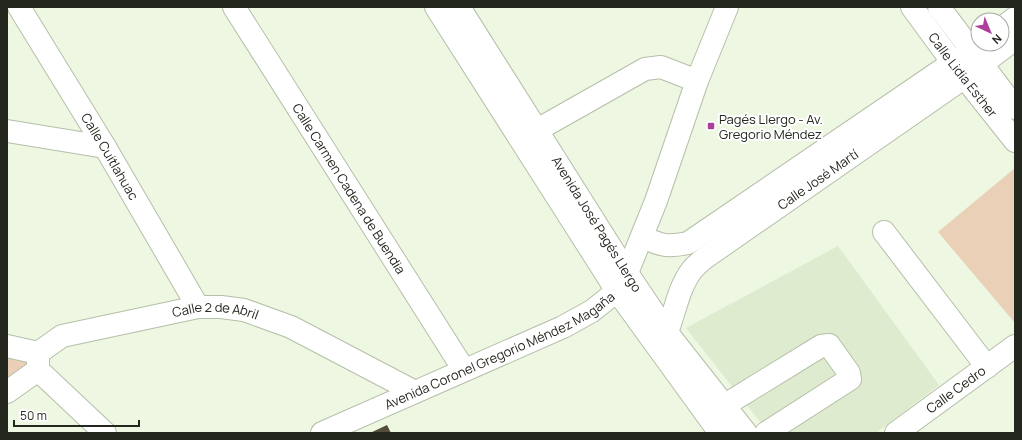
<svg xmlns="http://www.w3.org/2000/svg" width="1022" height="440" font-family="Manrope,sans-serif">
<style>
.built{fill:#deebce}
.green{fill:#e9d0b7}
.building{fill:#544f3b}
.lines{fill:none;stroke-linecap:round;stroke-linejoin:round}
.minor-casing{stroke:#b5bfa9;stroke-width:24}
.major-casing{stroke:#b5bfa9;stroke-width:24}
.minor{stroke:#fff;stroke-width:22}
.major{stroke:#fff;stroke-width:22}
.poi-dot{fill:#ad3e9b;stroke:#fff;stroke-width:1.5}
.labels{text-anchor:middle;stroke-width:4;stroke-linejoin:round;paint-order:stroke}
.street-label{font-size:13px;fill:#23271e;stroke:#fff}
.poi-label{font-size:13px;fill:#23271e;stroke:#fff;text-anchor:start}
</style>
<rect width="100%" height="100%" fill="#edf7e1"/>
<!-- built -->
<polygon class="built" points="838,246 939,385 876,433 769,433 686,328"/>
<!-- green -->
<g class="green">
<polygon points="1015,168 1015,323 938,232"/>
<polygon points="7,346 38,353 7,392"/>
</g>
<!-- building -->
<polygon class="building" points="387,425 391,433 370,433"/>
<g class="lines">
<!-- minor casing -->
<g class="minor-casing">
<g id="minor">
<path id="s1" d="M19 7 105 147 198 307"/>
<path id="s2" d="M234 7 464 370"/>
<polyline points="436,7 617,291"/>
<polyline points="459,7 627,273"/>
<path id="s3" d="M912 7 953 63 1015 141"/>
<polyline points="939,7 1015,108"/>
<polyline points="1002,28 1015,18"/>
<polyline points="537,130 645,69 661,67 697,81"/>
<polyline points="7,131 105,147"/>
<polyline points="884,232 987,367"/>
<path d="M643 237C661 246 668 247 688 243L980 44"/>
<polyline points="7,346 38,353"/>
<path id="s4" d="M660 347C674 324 675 292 692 270 696 265 701 261 706 257L965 77 1015 39"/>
<path id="s5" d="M38 353 62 336 198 307H221L244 310 291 327 415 392"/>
<polyline points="38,353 38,370 105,433"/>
<polyline points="7,392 38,370"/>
<polyline points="725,405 821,346 829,345 849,373 850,379 766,433"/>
<path id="s6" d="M896 433 1015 346"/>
</g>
</g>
<!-- major casing -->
<g class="major-casing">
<g id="major">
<polyline points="627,273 668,334 746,433"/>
<polyline points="617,291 720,433"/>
<path id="s7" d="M322 433 563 327 592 311 617 291 627 273 656 201 697 81 727 7"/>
</g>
</g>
<!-- minor -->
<use href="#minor" class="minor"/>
<!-- major -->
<use href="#major" class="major"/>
</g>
<!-- markers -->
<rect class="poi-dot" x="707" y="122" width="8" height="8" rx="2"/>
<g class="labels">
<!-- street labels -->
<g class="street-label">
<text dy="5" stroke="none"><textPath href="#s3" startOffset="85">Calle Lidia Esther</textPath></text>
<text dy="5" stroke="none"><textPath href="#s1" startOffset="175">Calle Cuitlahuac</textPath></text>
<text dy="5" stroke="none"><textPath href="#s4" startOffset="239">Calle José Martí</textPath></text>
<text dy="5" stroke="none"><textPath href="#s2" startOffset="215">Calle Carmen Cadena de Buendia</textPath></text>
<text transform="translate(597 224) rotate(58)" y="5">Avenida José Pagés Llergo</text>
<text dy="5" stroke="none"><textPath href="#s5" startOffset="186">Calle 2 de Abril</textPath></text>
<text dy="5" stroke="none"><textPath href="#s7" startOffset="196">Avenida Coronel Gregorio Méndez Magaña</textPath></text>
<text dy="5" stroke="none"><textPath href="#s6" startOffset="74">Calle Cedro</textPath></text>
</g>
<!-- poi labels -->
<g class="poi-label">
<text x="719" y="124">Pagés Llergo - Av.<tspan x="719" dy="15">Gregorio Méndez</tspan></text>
</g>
</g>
<!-- border -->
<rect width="1022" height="440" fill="none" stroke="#23271e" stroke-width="16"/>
<!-- north arrow -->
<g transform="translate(990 32) rotate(136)"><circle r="19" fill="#ffffff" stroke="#a7a9a5"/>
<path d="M0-3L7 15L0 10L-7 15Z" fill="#ad3e9b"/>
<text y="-6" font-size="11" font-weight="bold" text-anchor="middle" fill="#23271e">N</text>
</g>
<!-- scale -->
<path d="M14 420v6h125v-6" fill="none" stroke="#23271e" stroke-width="2"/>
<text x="20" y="420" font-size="12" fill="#23271e" stroke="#ffffff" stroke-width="3" paint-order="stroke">50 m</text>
</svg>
